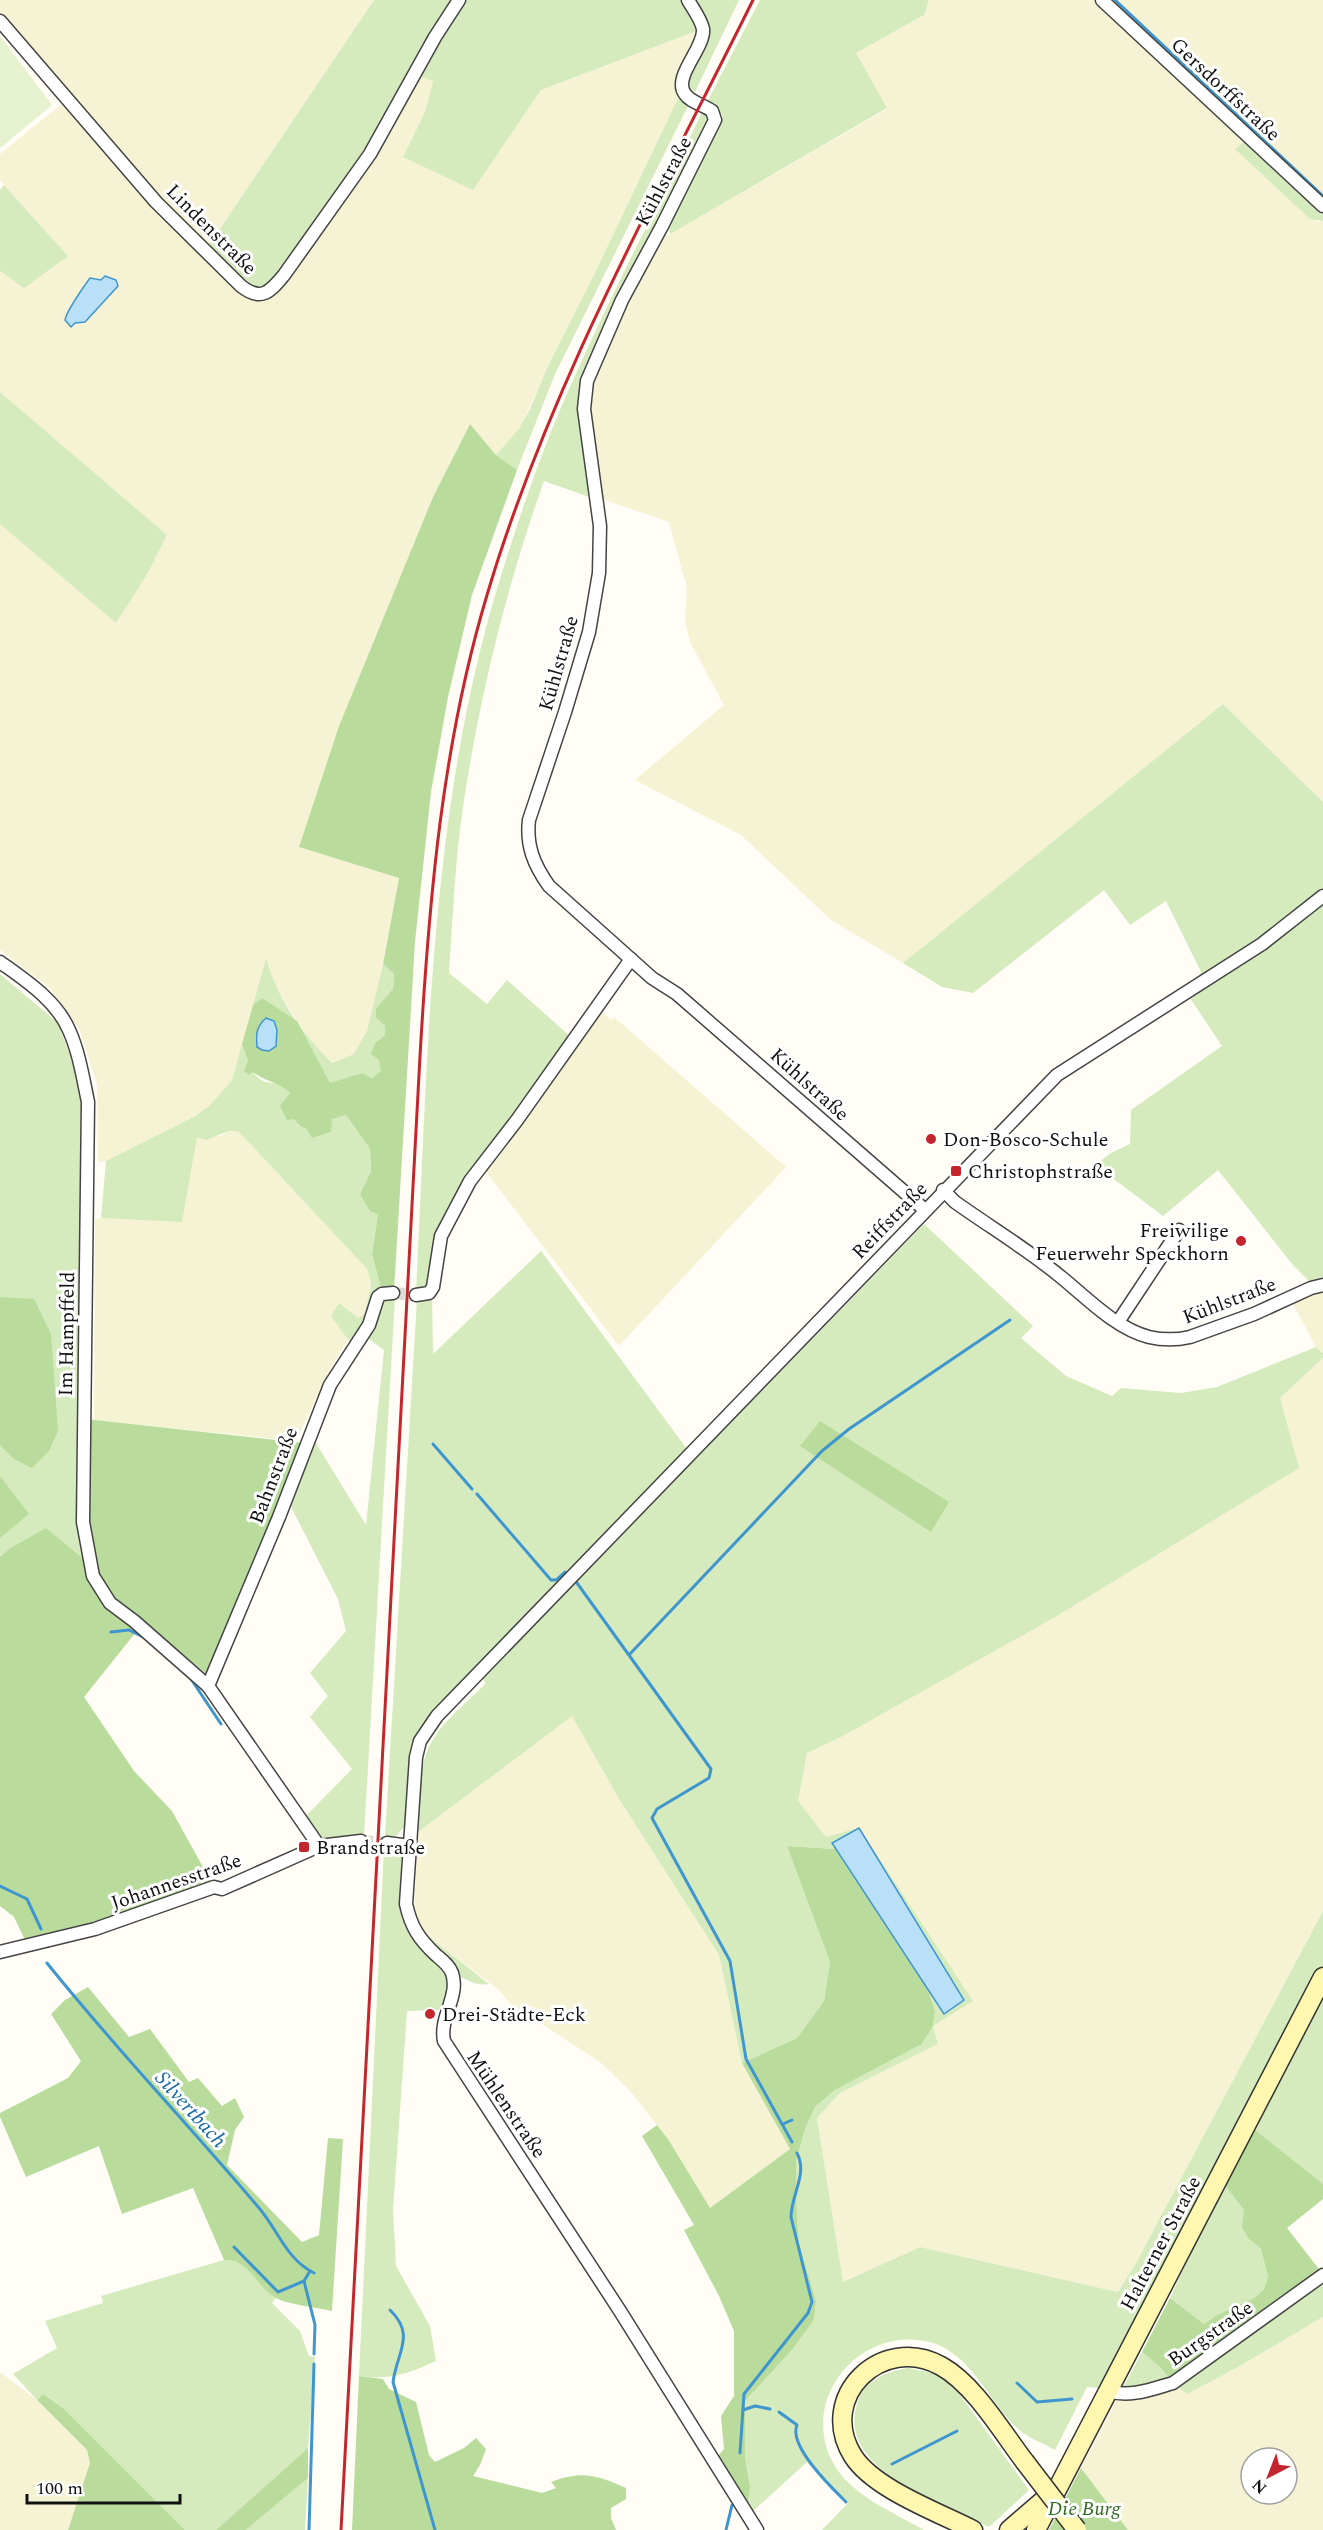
<svg xmlns="http://www.w3.org/2000/svg" width="1323" height="2530" font-family="Spectral,serif">
<style>
.farmland{fill:#f6f3d4;fill-rule:evenodd}
.green{fill:#d5ebbd}
.forest{fill:#b9dc9c}
.pitch{fill:#e6f2cf}
.water{fill:#b9e0f7;stroke:#3f96cf;stroke-width:1.5}
.lines{fill:none;stroke-linecap:round;stroke-linejoin:round}
.stream{stroke:#3f96cf;stroke-width:3}
.minor-tunnel{stroke:#dbdad3;stroke-width:12;stroke-dasharray:12 6;stroke-linecap:butt}
.minor-casing{stroke:#444;stroke-width:15}
.secondary-casing{stroke:#333;stroke-width:21}
.minor{stroke:#fff;stroke-width:12}
.secondary{stroke:#fff6b0;stroke-width:18}
.rail{stroke:#c4262e;stroke-width:3}
.secondary-bridge-casing{stroke:#333;stroke-width:21;stroke-linecap:butt}
.secondary-bridge{stroke:#fff6b0;stroke-width:18}
.poi-dot{fill:#c4262e;stroke:#fff;stroke-width:2}
.labels{text-anchor:middle;stroke-width:6;stroke-linejoin:round;paint-order:stroke}
.street-label{font-size:20px;fill:#111;stroke:#fff}
.poi-label{font-size:20px;fill:#111;stroke:#fff;text-anchor:start}
.park-label{font-size:20px;font-style:italic;fill:#2f6b1f;stroke:#fff}
.water-label{font-size:21px;font-style:italic;fill:#1768a6;stroke:#fff}
</style>
<rect width="100%" height="100%" fill="#fffdf5"/>
<!-- farmland -->
<g class="farmland">
<polygon points="0,0 374,0 205,251 227,275 415,75 433,81 425,112 403,157 473,189 541,90 699,30 680,94 594,275 547,368 520,429 496,455 470,424 433,497 339,726 299,847 399,878 379,982 367,1031 354,1054 332,1063 314,1046 297,1021 272,980 266,960 232,1080 210,1105 197,1115 106,1161 98,1162 97,1084 80,1031 49,987 0,950 0,524 116,623 167,535 0,392 0,271 15,282 68,256 0,180 0,154 68,99 0,20"/>
<polygon points="929,0 1098,0 1246,140 1235,149 1317,222 1323,221 1323,802 1223,704 903,963 831,920 741,835 635,780 724,705 690,642 685,620 687,588 669,522 602,499 588,409 592,379 654,243 887,109 855,53 924,15"/>
<polygon points="1117,0 1323,0 1323,194"/>
<polygon points="599,1010 611,1020 614,1017 786,1167 619,1346 484,1169"/>
<polygon points="229,1131 238,1131 367,1269 371,1284 365,1314 344,1331 347,1341 329,1371 296,1441 94,1420 95,1219 101,1218 197,1136 221,1136"/>
<polygon points="1323,1287 1323,1353 1316,1347 1291,1300"/>
<polygon points="1323,1358 1323,1911 1136,2263 1118,2292 920,2247 843,2282 817,2118 840,2093 938,2044 933,2026 972,2001 826,1837 797,1801 807,1753 841,1737 1280,1398"/>
<polygon points="572,1715 619,1799 719,1955 742,2063 790,2149 710,2209 668,2139 631,2092 600,2062 510,2003 498,1989 427,1935 414,1912 418,1832"/>
<path d="M1323 2317V2530H1128L1081 2468 1118 2397 1238 2367ZM1251 2458H1287V2494H1251Z"/>
<polygon points="0,2372 37,2400 87,2450 90,2463 68,2530 0,2530"/>
</g>
<!-- green -->
<g class="green">
<polygon points="374,0 686,0 699,30 541,90 473,190 403,157 425,112 433,81 413,74 369,154 284,275 259,290 245,286 205,251"/>
<polygon points="693,0 739,0 693,96 689,93 687,78 705,39"/>
<polygon points="760,0 929,0 924,15 856,53 887,108 670,234 668,222 723,116 718,110 707,102"/>
<polygon points="680,94 689,104 555,374 517,470 496,455 519,429 530,409 547,368 594,275"/>
<path d="M703 110 711 119 585 378 592 498 544 481C507 585 481 691 464 800 455 857 453 916 449 973L487 1004 507 980 572 1038 458 1201 431 1286 416 1291C428 1060 429 823 494 599 511 542 530 484 552 429 597 320 653 217 703 110Z"/>
<polygon points="1246,140 1323,212 1323,221 1310,219 1235,149"/>
<polygon points="4,185 68,256 24,288 0,271 0,190"/>
<polygon points="0,392 167,535 146,576 116,623 0,524"/>
<polygon points="1223,704 1323,802 1323,1277 1309,1281 1292,1264 1218,1170 1163,1216 1095,1165 1111,1153 1130,1144 1131,1110 1222,1046 1190,998 1201,972 1166,901 1130,925 1104,890 973,993 942,987 903,963"/>
<path d="M266 958C277 998 303 1035 332 1063L354 1054 367 1031 383 964 394 974 393 989 376 1018 385 1026V1035L375 1043 382 1071 372 1078 361 1073 330 1084 317 1060 262 998 253 1005Z"/>
<polygon points="0,974 58,1023 87,1100 87,1561 9,1549 0,1557"/>
<path d="M242 1044C247 1056 250 1075 263 1081 273 1085 281 1081 289 1092 296 1102 290 1115 301 1127L346 1115 370 1149 371 1171 360 1194 378 1214 372 1254 382 1292 352 1345 331 1316 339 1303 358 1318 365 1314 371 1284 367 1269 238 1131H229L206 1140 197 1137 182 1222 101 1218 106 1161 197 1115 210 1105 232 1080Z"/>
<path d="M924 1224 1033 1326 1021 1338 1066 1376 1112 1396 1121 1388 1181 1393 1217 1387 1316 1347 1323 1353V1358L1280 1398 1299 1468 1057 1616 841 1737 807 1753 798 1801 826 1837 859 1828 973 2001 933 2026 938 2044 840 2093 817 2118 843 2282 920 2247 1118 2292 1136 2263 1323 1911V2184L1242 2121 1099 2388 1087 2387 1055 2450C1043 2443 1026 2437 1016 2427 988 2401 971 2353 930 2342 862 2325 801 2395 831 2459 847 2494 893 2512 924 2530H822L848 2503 807 2462 752 2512 748 2506 750 2487 745 2457V2401L792 2350 814 2320 816 2301 799 2243 797 2218 796 2161 805 2129 815 2107 835 2090 922 2044 933 2026 935 2011 928 1990 835 1849 787 1846 830 1962 824 2001 797 2038 742 2063 719 1955 619 1799 572 1716 418 1832C420 1807 418 1766 430 1745 442 1721 468 1702 486 1683L474 1669 421 1726 414 1738 410 1756 405 1826 396 1836H385L417 1300 432 1294 433 1354 541 1251 695 1460Z"/>
<polygon points="385,1298 395,1298 364,1836 324,1839 305,1817 352,1769 310,1717 328,1696 310,1673 346,1631 338,1599 289,1503 311,1435 366,1525 384,1350 365,1336 376,1308"/>
<path d="M384 1848 393 1849 403 1859 401 1907 447 1972C450 1987 446 1996 439 2010L407 2011 393 2210 396 2266 430 2326 436 2361C406 2374 393 2380 359 2376Z"/>
<path d="M419 1924 427 1935 489 1984C461 1990 427 1947 419 1924Z"/>
<polygon points="1223,2183 1244,2210 1248,2238 1261,2249 1268,2277 1264,2289 1254,2298 1217,2315 1204,2324 1170,2298"/>
<path d="M224 2260C246 2259 262 2284 276 2298L272 2303 300 2331 309 2356 315 2357 308 2448 216 2530H185L63 2408 43 2394 37 2400 13 2374 57 2348 45 2321 103 2303 101 2296Z"/>
<polygon points="1323,2276 1323,2317 1238,2367 1187,2394 1174,2384"/>
<polygon points="1142,2352 1161,2368 1173,2382 1120,2393"/>
<path d="M909 2368 932 2373 952 2384 1029 2490 989 2527C943 2504 833 2469 858 2401 866 2379 888 2371 909 2368Z"/>
<polygon points="308,2478 305,2530 246,2530"/>
</g>
<!-- forest -->
<g class="forest">
<path d="M470 424 496 455 517 470 472 595 448 697 431 792 415 942 394 1291 382 1292 372 1254 378 1214 370 1211 360 1194 371 1171 370 1149 346 1115 332 1119 331 1132 312 1138 306 1128 301 1127 294 1119 287 1120 280 1106 290 1093C279 1082 265 1082 253 1072L249 1075 244 1071 248 1061 242 1044 253 1005 262 998 297 1021 330 1083 362 1073 372 1078 381 1071 379 1060 371 1054 375 1043 385 1035V1026L376 1018V1009L393 989 394 974 383 964 399 878 299 847 339 726 433 497Z"/>
<polygon points="0,1297 34,1299 51,1334 58,1431 49,1451 32,1468 14,1459 0,1445"/>
<polygon points="86,1419 303,1443 208,1675 144,1622 84,1697 134,1771 172,1811 214,1887 95,1927 25,1940 14,1917 0,1906 0,1557 9,1549 46,1528 86,1561"/>
<polygon points="820,1421 949,1502 931,1532 800,1446"/>
<polygon points="0,1476 29,1514 0,1538"/>
<polygon points="787,1846 835,1849 928,1990 935,2011 933,2026 922,2044 835,2090 815,2107 805,2129 796,2161 797,2218 799,2243 816,2301 814,2320 792,2350 745,2401 745,2457 750,2487 748,2506 717,2457 724,2449 721,2416 734,2396 734,2331 719,2296 684,2230 694,2225 642,2136 657,2125 668,2139 710,2208 790,2149 742,2063 797,2038 824,2001 830,1962"/>
<path d="M88 1987 129 2037 150 2029 189 2082 198 2078 222 2106 235 2098 244 2117 235 2130 227 2165 302 2242 319 2235 328 2138 343 2139 332 2311C319 2308 286 2304 276 2298 256 2287 250 2259 224 2260L193 2188 122 2214 99 2146 26 2177 0 2117V2113L68 2078 81 2061 51 2014 65 2000Z"/>
<polygon points="1255,2130 1323,2184 1323,2199 1287,2228 1322,2273 1173,2382 1161,2368 1142,2352 1170,2298 1204,2324 1217,2315 1254,2298 1264,2289 1268,2277 1261,2249 1248,2238 1242,2227 1244,2210 1223,2183"/>
<path d="M359 2376 383 2379 389 2389 416 2402 429 2455 435 2462 464 2448 476 2438 486 2449 480 2465 473 2476 542 2493 556 2488 551 2482C582 2470 597 2475 626 2488V2499L611 2508V2518L616 2530H352Z"/>
<polygon points="43,2394 63,2408 185,2530 68,2530 90,2463 87,2450 37,2400"/>
<polygon points="308,2448 308,2478 246,2530 216,2530"/>
<polygon points="1081,2468 1128,2530 1049,2530"/>
</g>
<!-- pitch -->
<polygon class="pitch" points="0,36 52,105 0,148"/>
<!-- water -->
<g class="water">
<path d="M105 276 116 280 118 286 85 322 75 323 71 327 65 320C66 312 84 286 90 278L101 280Z"/>
<path d="M266 1018 274 1021 277 1030 276 1046 269 1051 262 1050 257 1047C256 1034 256 1027 266 1018Z"/>
<polygon points="859,1828 964,2000 944,2014 832,1843"/>
</g>
<g class="lines">
<!-- stream -->
<g class="stream">
<polyline points="1115,0 1323,196"/>
<polyline points="433,1444 472,1489"/>
<polyline points="477,1494 551,1580 556,1580 565,1572"/>
<polyline points="577,1583 711,1769 709,1778 657,1809 652,1818 730,1961 746,2059 792,2142"/>
<polyline points="111,1632 129,1630 143,1637"/>
<polyline points="629,1655 822,1451 849,1429 1010,1320"/>
<polyline points="191,1679 221,1724"/>
<polyline points="0,1886 27,1899 41,1929"/>
<path d="M47 1963C114 2047 189 2125 259 2208 278 2230 286 2259 314 2273"/>
<polyline points="783,2124 792,2120"/>
<polyline points="234,2247 278,2292 304,2281"/>
<polyline points="310,2271 304,2281 315,2325 314,2354"/>
<path d="M390 2310C416 2335 397 2352 393 2382L435 2530"/>
<polyline points="1017,2383 1037,2402 1072,2399"/>
<polyline points="743,2410 755,2406 770,2409"/>
<path d="M779 2412 797 2425C788 2446 832 2488 846 2502"/>
<path d="M740 2453 744 2394 808 2313 812 2302 791 2217C791 2195 808 2174 797 2153"/>
<polyline points="892,2464 957,2431"/>
<polyline points="309,2530 314,2364"/>
<polyline points="726,2530 732,2505"/>
</g>
<!-- minor-tunnel -->
<g class="minor-tunnel">
<polyline points="393,1293 416,1295"/>
<polyline points="361,1841 387,1843"/>
</g>
<!-- minor casing -->
<g class="minor-casing">
<g id="minor">
<path d="M688 0C693 9 701 19 703 29 705 48 672 77 685 94 690 102 704 105 712 111L715 120 662 226 622 300 587 381 584 409 600 526 599 573 589 632 565 712 529 820C526 846 534 865 549 886L652 978 677 994 925 1210"/>
<polyline points="1102,0 1323,206"/>
<path d="M0 21 156 202 241 286C261 302 270 292 284 275L370 154 435 37 459 0"/>
<path d="M0 962C25 980 56 1000 69 1030 79 1052 83 1078 88 1102L83 1522 93 1576 110 1603 134 1621 208 1686 319 1846"/>
<path d="M943 1190 955 1202C990 1227 1027 1249 1061 1277 1087 1298 1115 1328 1149 1337 1162 1340 1177 1340 1190 1337L1254 1314 1311 1288 1323 1285"/>
<polyline points="416,1295 429,1293 433,1287 441,1236 470,1181 517,1120 631,959"/>
<polyline points="1118,1322 1179,1230"/>
<polyline points="208,1686 279,1517 330,1385 369,1325 378,1297 382,1294 393,1293"/>
<polyline points="387,1843 410,1846"/>
<polyline points="0,1952 95,1929 214,1887 222,1889 319,1846 361,1841"/>
<path d="M1108 2391C1130 2398 1152 2389 1173 2383L1323 2275"/>
<path d="M757 2530 620 2311 444 2041C439 2017 460 1996 452 1973 449 1965 442 1960 436 1955 419 1939 411 1927 406 1904L416 1757 420 1741 437 1716 1057 1075 1262 944 1323 896"/>
</g>
</g>
<!-- secondary casing -->
<g class="secondary-casing">
<g id="secondary">
<path d="M973 2530C938 2512 874 2489 853 2456 816 2397 882 2333 941 2366 974 2384 1002 2432 1025 2462"/>
<polyline points="1009,2530 1046,2498"/>
<polyline points="1036,2530 1323,1977"/>
</g>
</g>
<!-- minor -->
<use href="#minor" class="minor"/>
<!-- secondary -->
<use href="#secondary" class="secondary"/>
<!-- rail -->
<path class="rail" d="M341 2530 420 1056C429 900 442 745 487 595 549 386 657 194 753 0"/>
<!-- secondary-bridge casing -->
<g class="secondary-bridge-casing">
<polyline id="secondary-bridge" points="1025,2462 1077,2530"/>
</g>
<!-- secondary-bridge -->
<use href="#secondary-bridge" class="secondary-bridge"/>
</g>
<!-- markers -->
<g class="poi-dot">
<circle cx="931" cy="1139" r="6"/>
<rect x="950" y="1165" width="12" height="12" rx="3"/>
<circle cx="1241" cy="1241" r="6"/>
<rect x="298" y="1841" width="12" height="12" rx="3"/>
<circle cx="430" cy="2014" r="6"/>
</g>
<g class="labels">
<!-- street labels -->
<g class="street-label">
<text transform="translate(1226 89) rotate(43)" y="7">Gersdorffstraße</text>
<text transform="translate(663 181) rotate(-62)" y="7">Kühlstraße</text>
<text transform="translate(212 229) rotate(45)" y="7">Lindenstraße</text>
<text transform="translate(558 663) rotate(-74)" y="7">Kühlstraße</text>
<text transform="translate(810 1084) rotate(42)" y="7">Kühlstraße</text>
<text transform="translate(889 1220) rotate(-46)" y="7">Reiffstraße</text>
<text transform="translate(1229 1300) rotate(-21)" y="7">Kühlstraße</text>
<text transform="translate(66 1334) rotate(-89)" y="7">Im Hampffeld</text>
<text transform="translate(273 1475) rotate(-69)" y="7">Bahnstraße</text>
<text transform="translate(176 1881) rotate(-19)" y="7">Johannesstraße</text>
<text transform="translate(507 2104) rotate(56)" y="7">Mühlenstraße</text>
<text transform="translate(1160 2243) rotate(-62)" y="7">Halterner Straße</text>
<text transform="translate(1210 2333) rotate(-35)" y="7">Burgstraße</text>
</g>
<!-- poi labels -->
<g class="poi-label">
<text x="943" y="1146">Don-Bosco-Schule</text>
<text x="968" y="1178">Christophstraße</text>
<text x="1229" y="1237" text-anchor="end">Freiwilige<tspan x="1229" dy="23">Feuerwehr Speckhorn</tspan></text>
<text x="316" y="1854">Brandstraße</text>
<text x="442" y="2021">Drei-Städte-Eck</text>
</g>
<!-- park labels -->
<g class="park-label">
<text x="1084" y="2515">Die Burg</text>
</g>
<!-- water labels -->
<g class="water-label">
<text transform="translate(191 2109) rotate(48)" y="7">Silvertbach</text>
</g>
</g>
<!-- north arrow -->
<g transform="translate(1269 2476) rotate(222)"><circle r="28" fill="#ffffff" stroke="#a0a0a0" stroke-width="1.5"/>
<path d="M0-4.5L10 22L0 15L-10 22Z" fill="#c4262e"/>
<text y="-9" font-size="16" font-weight="bold" text-anchor="middle" fill="#111111">N</text>
</g>
<!-- scale -->
<path d="M27 2494v9h153v-9" fill="none" stroke="#111111" stroke-width="3"/>
<text x="36" y="2494" font-size="18" fill="#111111" stroke="#ffffff" stroke-width="4.5" paint-order="stroke">100 m</text>
</svg>
